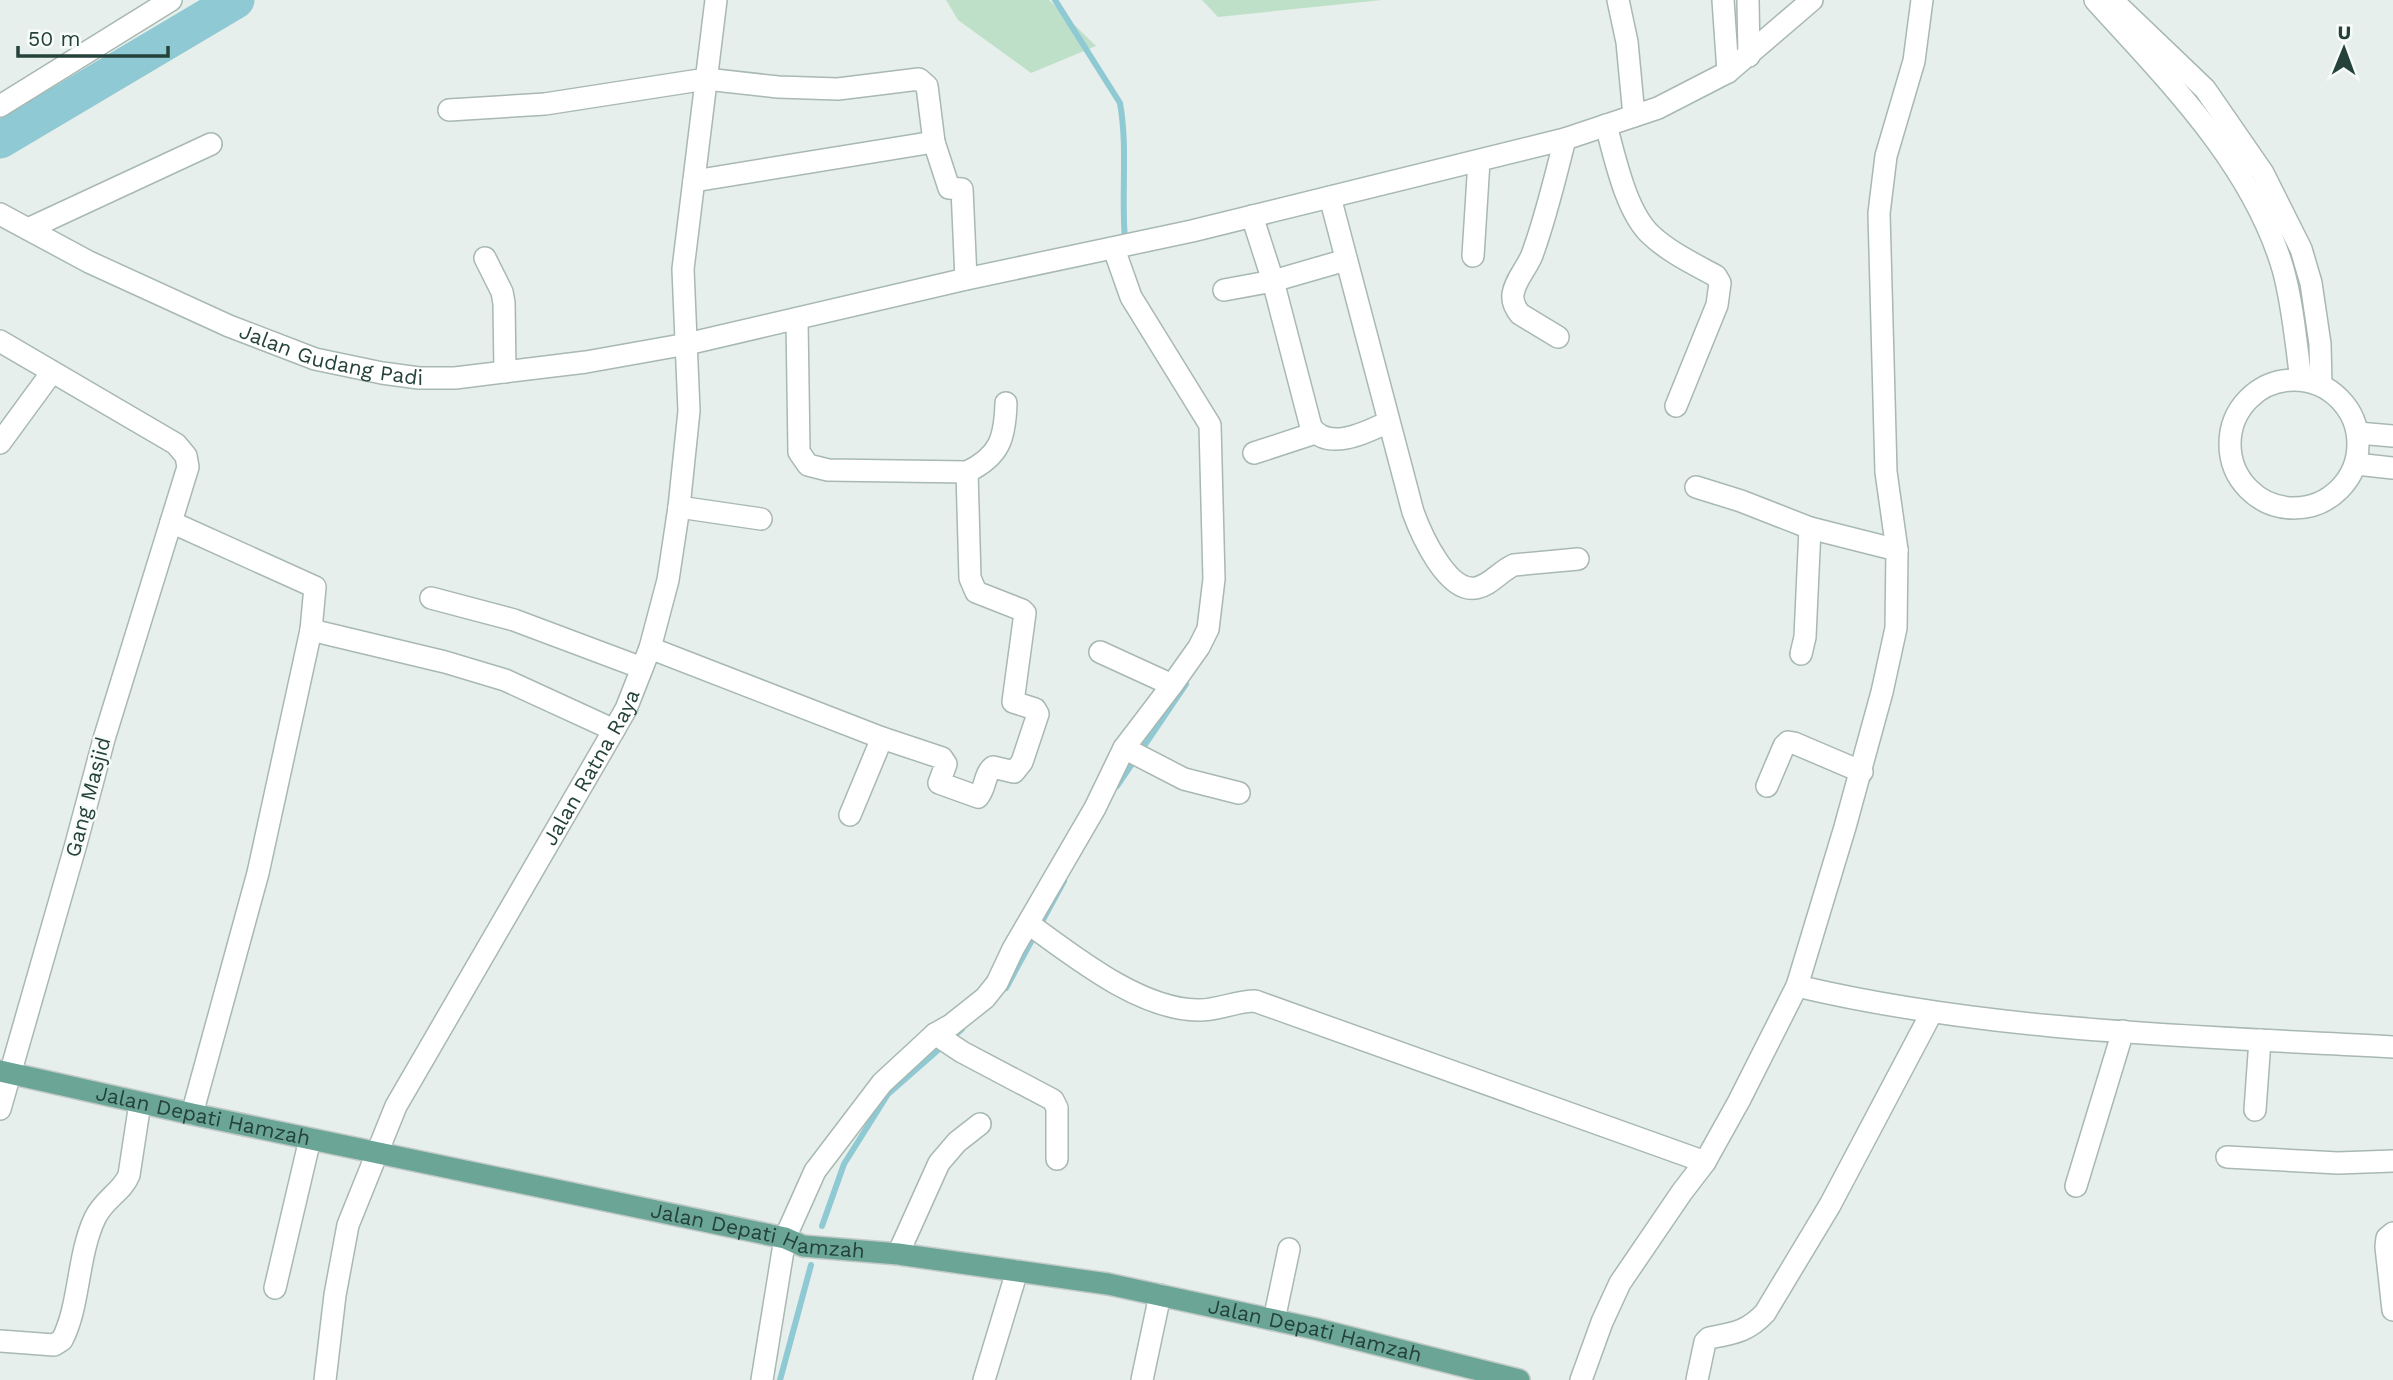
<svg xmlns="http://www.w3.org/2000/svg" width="2393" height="1380" font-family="'Work Sans',sans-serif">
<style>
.green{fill:#bfe0c8}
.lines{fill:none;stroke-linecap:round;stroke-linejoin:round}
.stream{stroke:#8ec9d4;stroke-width:6}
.river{stroke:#8ec9d4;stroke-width:37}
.minor-casing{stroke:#a8b8b2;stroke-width:24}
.major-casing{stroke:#c2cac8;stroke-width:24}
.minor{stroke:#fff;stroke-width:21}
.major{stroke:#6aa596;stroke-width:21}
.labels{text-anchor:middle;stroke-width:5;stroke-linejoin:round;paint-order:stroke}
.street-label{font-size:21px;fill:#24423a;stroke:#f7fbf9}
</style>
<rect width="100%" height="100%" fill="#e6efeb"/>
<!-- green -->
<g class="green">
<polygon points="946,0 1049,0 1096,46 1031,73 958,20"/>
<polygon points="1202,0 1382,0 1218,17"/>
</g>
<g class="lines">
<!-- stream -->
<g class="stream">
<path d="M1055 0 1120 103C1128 148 1121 195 1125 240"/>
<polyline points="1117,786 1186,684"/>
<polyline points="1006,988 1064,881"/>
<polyline points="822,1226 844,1164 888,1094 962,1029"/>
<polyline points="780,1380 811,1265"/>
</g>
<!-- river -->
<polyline class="river" points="0,140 236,0"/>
<!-- minor casing -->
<g class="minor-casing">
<g id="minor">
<polyline points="1618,0 1627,42 1634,116"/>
<polyline points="1723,0 1728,72"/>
<polyline points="1748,0 1749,56"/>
<path d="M2095 0C2167 80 2252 163 2283 269 2293 305 2296 344 2301 380"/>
<polyline points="2112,0 2205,89 2263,173 2301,249 2311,283 2320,344 2321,385"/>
<polyline points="0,106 171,0"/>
<polyline points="449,110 545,104 706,79 778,87 838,89 919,79 927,86 934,142 949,188 962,189 966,279"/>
<path d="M1606 125C1615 158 1626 212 1651 235 1669 252 1694 264 1716 276L1720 283 1717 305 1676 406"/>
<polyline points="694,181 934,142"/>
<path d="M1330 197 1413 512C1421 534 1447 593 1476 588 1491 585 1500 571 1514 565L1578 559"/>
<path id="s1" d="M0 214 89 262 229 326 315 359 382 373 419 378H455L586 362 687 344 966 279 1192 231 1565 139 1658 108 1728 72 1812 0"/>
<path d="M1252 216 1273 281 1311 427C1328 452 1367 432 1388 422"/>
<polyline points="28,229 211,144"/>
<polyline points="1473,256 1479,161"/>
<polyline points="485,258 502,292 504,303 505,372"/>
<polyline points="1224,290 1273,281 1346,260"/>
<path d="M797 320 799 452 808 465 828 470 967 472C1000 456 1005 438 1006 403"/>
<path d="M1558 337 1520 314C1515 308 1512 302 1513 294 1515 280 1527 268 1532 255 1546 217 1555 178 1565 139"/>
<polyline points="0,341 176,444 186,456 188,467 104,739 76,844 0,1109"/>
<circle cx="2294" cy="444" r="64"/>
<polyline points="2358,433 2393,436"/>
<polyline points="0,443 52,372"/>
<polyline points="1254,453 1315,433"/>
<polyline points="2356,464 2393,468"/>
<polyline points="1696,487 1741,501 1810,528 1897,550"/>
<polyline points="679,507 761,519"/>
<polyline points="171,522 315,587 311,630 258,873 192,1114"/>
<polyline points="431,598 514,620 642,668"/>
<polyline points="311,630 445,662 505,680 614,730"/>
<path d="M650 648 882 738 942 758 946 764 939 783 978 797C986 788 984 774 993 767L1014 772 1022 762 1038 714 1035 709 1013 702 1025 613 1022 610 976 592 970 578 967 472"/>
<polyline points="1100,652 1172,685"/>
<polyline points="1801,654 1805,637 1810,528"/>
<polyline points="1124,748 1184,779 1239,793"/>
<polyline points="1767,786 1784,746 1788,742 1794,743 1862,772"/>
<polyline points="850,815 882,738"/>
<path d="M1029 924C1075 957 1139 1009 1197 1010 1217 1011 1235 1001 1255 1001L1705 1162"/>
<path d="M1797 986C1991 1032 2194 1036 2393 1047"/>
<polyline points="935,1034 962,1052 1053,1100 1057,1108 1057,1159"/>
<polyline points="2255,1110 2260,1040"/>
<polyline points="2227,1157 2338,1163 2393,1161"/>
<polyline points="2076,1186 2123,1031"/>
<polyline points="2393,1233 2387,1238 2386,1247 2393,1310"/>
<polyline points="898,1254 939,1163 957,1142 980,1124"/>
<polyline points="275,1288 310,1139"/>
<polyline points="1274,1320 1289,1249"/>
<path d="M0 1341 54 1345 62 1340C80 1306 77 1256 95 1218 104 1199 122 1192 129 1175L140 1103"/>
<path id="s2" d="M325 1380 335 1295 348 1225 396 1106 614 730 626 709 650 648 668 580 679 507 689 411 683 269 716 0"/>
<polyline points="762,1380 785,1238 815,1171 882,1083 935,1034 951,1025 985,998 997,983 1013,949 1095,808 1124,748 1172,685 1199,647 1208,629 1214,579 1210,425 1131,297 1114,249"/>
<polyline points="984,1380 1017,1271"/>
<polyline points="1142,1380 1160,1295"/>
<polyline points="1581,1380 1602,1322 1620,1283 1682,1192 1705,1162 1739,1101 1797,986 1845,827 1882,692 1896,628 1897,550 1886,472 1879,213 1886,156 1914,61 1922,0"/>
<path d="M1697 1380 1705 1342 1709 1338C1734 1333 1747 1332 1765 1313L1830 1205 1932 1012"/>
</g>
</g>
<!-- major casing -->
<g class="major-casing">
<g id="major">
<path id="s3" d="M0 1071 192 1114 785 1238 803 1246 898 1254 1108 1284 1316 1329 1519 1380"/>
</g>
</g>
<!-- minor -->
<use href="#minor" class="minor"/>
<!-- major -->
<use href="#major" class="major"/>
</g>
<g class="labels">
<!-- street labels -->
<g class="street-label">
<text dy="7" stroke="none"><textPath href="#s1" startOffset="362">Jalan Gudang Padi</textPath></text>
<text dy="7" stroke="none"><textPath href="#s2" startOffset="676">Jalan Ratna Raya</textPath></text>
<text transform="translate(88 797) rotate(-75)" y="7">Gang Masjid</text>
<text dy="7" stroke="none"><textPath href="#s3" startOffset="208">Jalan Depati Hamzah</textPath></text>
<text dy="7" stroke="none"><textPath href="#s3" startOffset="775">Jalan Depati Hamzah</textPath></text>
<text dy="7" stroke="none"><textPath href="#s3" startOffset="1342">Jalan Depati Hamzah</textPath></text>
</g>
</g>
<!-- north arrow -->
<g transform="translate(2344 49) rotate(1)" stroke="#f7fbf9" stroke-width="5" paint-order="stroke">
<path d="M0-5L12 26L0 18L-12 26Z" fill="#24423a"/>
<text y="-10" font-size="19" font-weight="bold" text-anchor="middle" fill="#24423a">U</text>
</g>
<!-- scale -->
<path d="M18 46v10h150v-10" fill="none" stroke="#24423a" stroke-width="3.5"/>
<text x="28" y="46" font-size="21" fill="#24423a" stroke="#f7fbf9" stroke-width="5" paint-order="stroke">50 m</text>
</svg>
